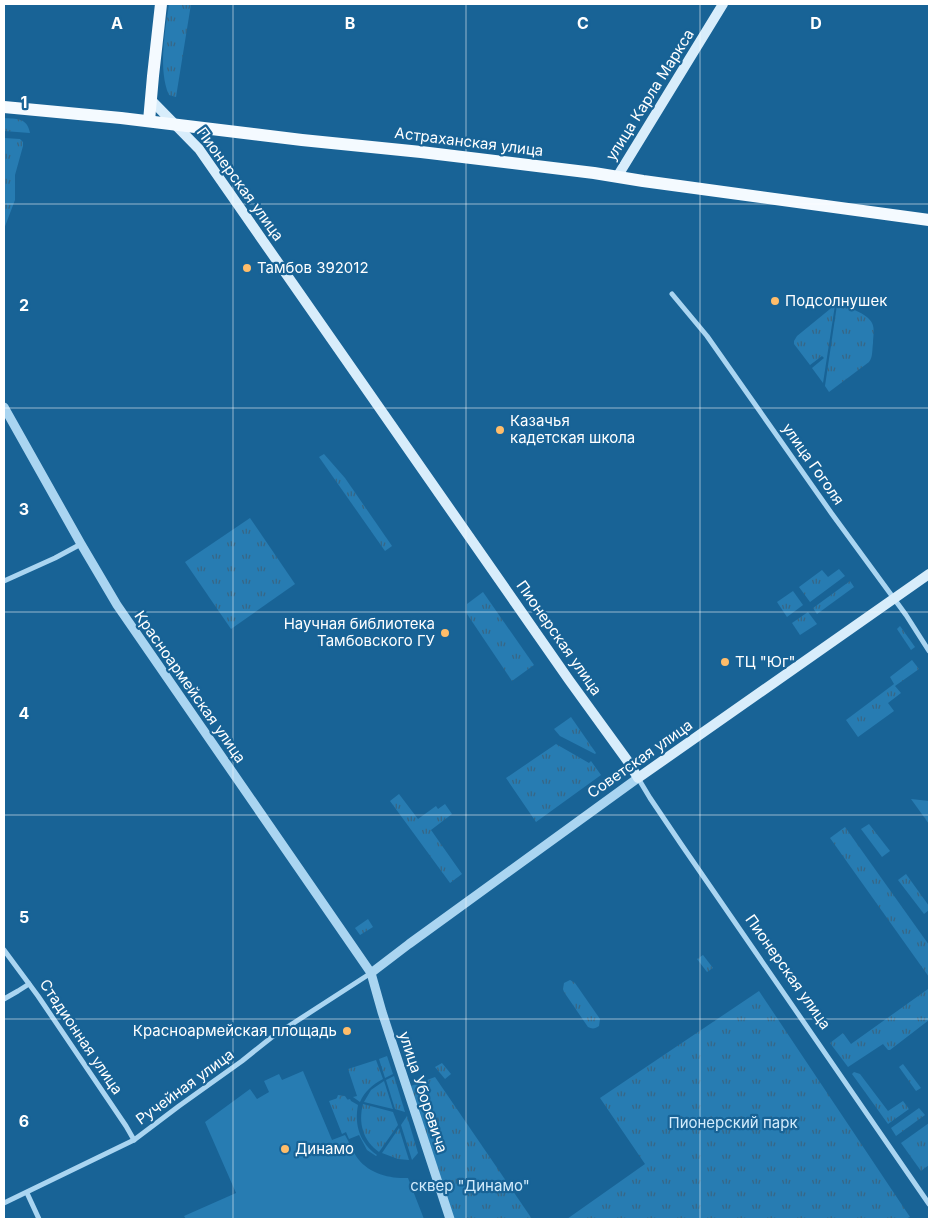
<svg xmlns="http://www.w3.org/2000/svg" width="933" height="1223" font-family="Inter,sans-serif">
<style>
.grass{fill:url(#grass-tufts)}
.forest{fill:url(#forest-crowns)}
.garden{fill:#277cb2}
.lines{fill:none;stroke-linecap:round;stroke-linejoin:round}
.minor{stroke:#aad5f1;stroke-width:5}
.tertiary{stroke:#aad5f1;stroke-width:9}
.secondary{stroke:#d8edfb;stroke-width:10}
.primary{stroke:#f4faff;stroke-width:12}
.grid{fill:none;stroke:#fff;stroke-width:1;stroke-opacity:0.55}
.poi-dot{fill:#ffbd6a;stroke:#186396;stroke-width:2}
.labels{text-anchor:middle;stroke-width:4.5;stroke-linejoin:round;paint-order:stroke}
.street-label{font-size:15px;fill:#fff;stroke:#186396}
.poi-label{font-size:15px;fill:#fff;stroke:#186396;text-anchor:start}
.park-label{font-size:15px;fill:#d1ebfc;stroke:#186396}
.grid-label{font-size:16px;text-anchor:middle;font-weight:bold;fill:#fff;stroke:#186396;stroke-width:4.5;stroke-linejoin:round;paint-order:stroke}
</style>
<defs>
<pattern id="grass-tufts" width="24" height="20" patternUnits="userSpaceOnUse" patternTransform="scale(1.25)"><rect width="24" height="20" fill="#277cb2"/><path d="M3 7l-1-3M5 7V3M7 7l1-3M15 17l-1-3M17 17v-4M19 17l1-3" fill="none" stroke="#386684"/></pattern>
<pattern id="forest-crowns" width="20" height="18" patternUnits="userSpaceOnUse" patternTransform="scale(1.25)"><rect width="20" height="18" fill="#277cb2"/><path d="M2 6a3 3 0 1 1 6 0M12 15a3 3 0 1 1 6 0" fill="none" stroke="#386684"/></pattern>
</defs>
<rect width="100%" height="100%" fill="#186396"/>
<!-- grass -->
<g class="grass">
<path d="M169 4H191L176 97 169 95C158 70 165 31 169 4Z"/>
<path d="M4 118C16 119 27 117 30 133L4 131Z"/>
<polygon points="4,138 20,139 23,142 23,146 15,175 15,200 4,229"/>
<polygon points="835,305 823,383 812,368 824,358 822,356 810,365 794,344 794,341 797,336"/>
<path d="M837 305C847 306 868 314 872 323 875 329 873 337 873 343 872 350 873 357 869 362L829 392 825 386Z"/>
<polygon points="324,454 345,478 392,546 385,551 319,457"/>
<polygon points="250,518 295,584 231,629 185,562"/>
<polygon points="839,569 845,576 810,602 799,587 822,570 828,577"/>
<polygon points="850,581 854,587 817,614 813,608"/>
<polygon points="793,591 803,605 787,617 777,602"/>
<polygon points="483,592 534,665 512,681 467,614 467,604"/>
<polygon points="808,612 817,624 800,635 792,623"/>
<polygon points="900,626 915,647 911,650 897,629"/>
<polygon points="912,660 919,669 895,686 901,693 888,703 894,711 858,737 846,720 894,684 890,677"/>
<polygon points="571,717 596,753 595,754 560,736 554,729"/>
<polygon points="556,744 589,763 591,761 601,775 536,822 506,778"/>
<polygon points="399,794 418,819 436,806 438,809 445,804 452,814 431,830 462,874 450,883 390,801"/>
<polygon points="911,799 929,801 929,824"/>
<polygon points="869,824 890,851 882,857 861,829"/>
<polygon points="845,827 929,945 929,977 830,838"/>
<polygon points="906,874 929,906 929,910 924,914 898,880"/>
<polygon points="368,919 373,927 360,935 355,928"/>
<polygon points="703,955 713,968 707,972 697,959"/>
<path d="M570 980 575 983 600 1019 599 1026C595 1029 592 1029 588 1027L564 992 563 989 564 983Z"/>
<polygon points="928,989 929,992 929,1020 890,1050 888,1050 883,1044 848,1067 830,1043 843,1033 851,1044"/>
<polygon points="759,991 910,1217 905,1219 567,1219 645,1164 600,1098"/>
<polygon points="387,1056 393,1074 385,1078 379,1059"/>
<path d="M376 1060 383 1079C372 1085 365 1091 360 1102L353 1097 357 1096 348 1069Z"/>
<polygon points="442,1063 451,1074 445,1079 435,1067"/>
<polygon points="903,1064 921,1088 916,1091 899,1067"/>
<polygon points="854,1072 860,1074 888,1111 903,1101 909,1109 888,1124 852,1074"/>
<polygon points="394,1076 405,1112 395,1109 386,1080"/>
<polygon points="435,1077 532,1219 447,1219 408,1087"/>
<polygon points="384,1081 393,1109 364,1102 371,1090"/>
<path d="M338 1098 340 1102 350 1099 351 1101 358 1105C354 1125 360 1143 377 1155L376 1156 367 1150 359 1135 349 1139 346 1132 342 1134 329 1101Z"/>
<path d="M363 1104 393 1112 398 1125 379 1152C363 1141 358 1123 363 1104Z"/>
<polygon points="919,1108 925,1115 896,1136 891,1128"/>
<polygon points="407,1116 418,1153 412,1160 401,1125"/>
<polygon points="929,1123 929,1165 921,1171 901,1143"/>
<polygon points="399,1128 409,1160 398,1159 382,1153"/>
</g>
<!-- forest -->
<polygon class="forest" points="338,1095 345,1096 352,1106 354,1114 349,1116 340,1112 335,1103"/>
<!-- garden -->
<path class="garden" d="M303 1071 332 1140 345 1135C349 1142 352 1149 356 1156 367 1173 389 1179 408 1178L424 1219H186L184 1216 236 1193 205 1122 250 1089 257 1099 269 1092 264 1081 279 1074 282 1080Z"/>
<g class="lines">
<!-- minor -->
<g class="minor">
<polyline points="672,294 707,336 832,514 906,615 929,651"/>
<polyline points="4,581 55,558 81,544"/>
<polyline points="638,778 650,798 681,844 929,1204"/>
<polyline points="4,950 38,996 126,1126 134,1140"/>
<polyline points="4,999 18,991 29,984"/>
<polyline points="27,1193 39,1219"/>
<polyline points="4,1203 134,1140 179,1106 242,1061 272,1037 371,973"/>
</g>
<!-- tertiary -->
<g class="tertiary">
<polyline points="4,407 81,544 117,605 371,973 382,1012 450,1219"/>
<polyline points="371,973 409,944 638,778"/>
</g>
<!-- secondary -->
<g class="secondary">
<polyline points="151,100 199,149 569,680 627,760 638,778 929,574"/>
<polyline points="617,177 723,4"/>
</g>
<!-- primary -->
<g class="primary">
<polyline points="4,107 121,118 302,140 421,152 594,173 643,181 929,220"/>
<polyline points="149,121 153,76 161,4"/>
</g>
</g>
<!-- grid -->
<path class="grid" d="M233 4V1219M466 4V1219M700 4V1219M4 204H929M4 408H929M4 612H929M4 815H929M4 1019H929"/>
<!-- markers -->
<g class="poi-dot">
<circle cx="247" cy="268" r="5"/>
<circle cx="775" cy="301" r="5"/>
<circle cx="500" cy="430" r="5"/>
<circle cx="445" cy="633" r="5"/>
<circle cx="725" cy="662" r="5"/>
<circle cx="347" cy="1031" r="5"/>
<circle cx="285" cy="1149" r="5"/>
</g>
<g class="labels">
<!-- street labels -->
<g class="street-label">
<text transform="translate(650 95) rotate(-58)" y="5">улица Карла Маркса</text>
<text transform="translate(469 142) rotate(7)" y="5">Астраханская улица</text>
<text transform="translate(240 184) rotate(54)" y="5">Пионерская улица</text>
<text transform="translate(813 464) rotate(55)" y="5">улица Гоголя</text>
<text transform="translate(559 638) rotate(55)" y="5">Пионерская улица</text>
<text transform="translate(190 687) rotate(55)" y="5">Красноармейская улица</text>
<text transform="translate(640 759) rotate(-35)" y="5">Советская улица</text>
<text transform="translate(788 972) rotate(55)" y="5">Пионерская улица</text>
<text transform="translate(81 1037) rotate(56)" y="5">Стадионная улица</text>
<text transform="translate(185 1087) rotate(-36)" y="5">Ручейная улица</text>
<text transform="translate(423 1092) rotate(72)" y="5">улица Уборевича</text>
</g>
<!-- poi labels -->
<g class="poi-label">
<text x="257" y="273">Тамбов 392012</text>
<text x="785" y="306">Подсолнушек</text>
<text x="510" y="426">Казачья<tspan x="510" dy="17">кадетская школа</tspan></text>
<text x="435" y="629" text-anchor="end">Научная библиотека<tspan x="435" dy="17">Тамбовского ГУ</tspan></text>
<text x="735" y="667">ТЦ "Юг"</text>
<text x="337" y="1036" text-anchor="end">Красноармейская площадь</text>
<text x="295" y="1154">Динамо</text>
</g>
<!-- park labels -->
<g class="park-label">
<text x="733" y="1128">Пионерский парк</text>
<text x="470" y="1191">сквер "Динамо"</text>
</g>
</g>
<g class="grid-label">
<text x="117" y="29">A</text>
<text x="350" y="29">B</text>
<text x="583" y="29">C</text>
<text x="816" y="29">D</text>
<text x="24" y="108">1</text>
<text x="24" y="311">2</text>
<text x="24" y="515">3</text>
<text x="24" y="719">4</text>
<text x="24" y="923">5</text>
<text x="24" y="1127">6</text>
</g>
<!-- border -->
<rect width="933" height="1223" fill="none" stroke="#ffffff" stroke-width="10"/>
</svg>
